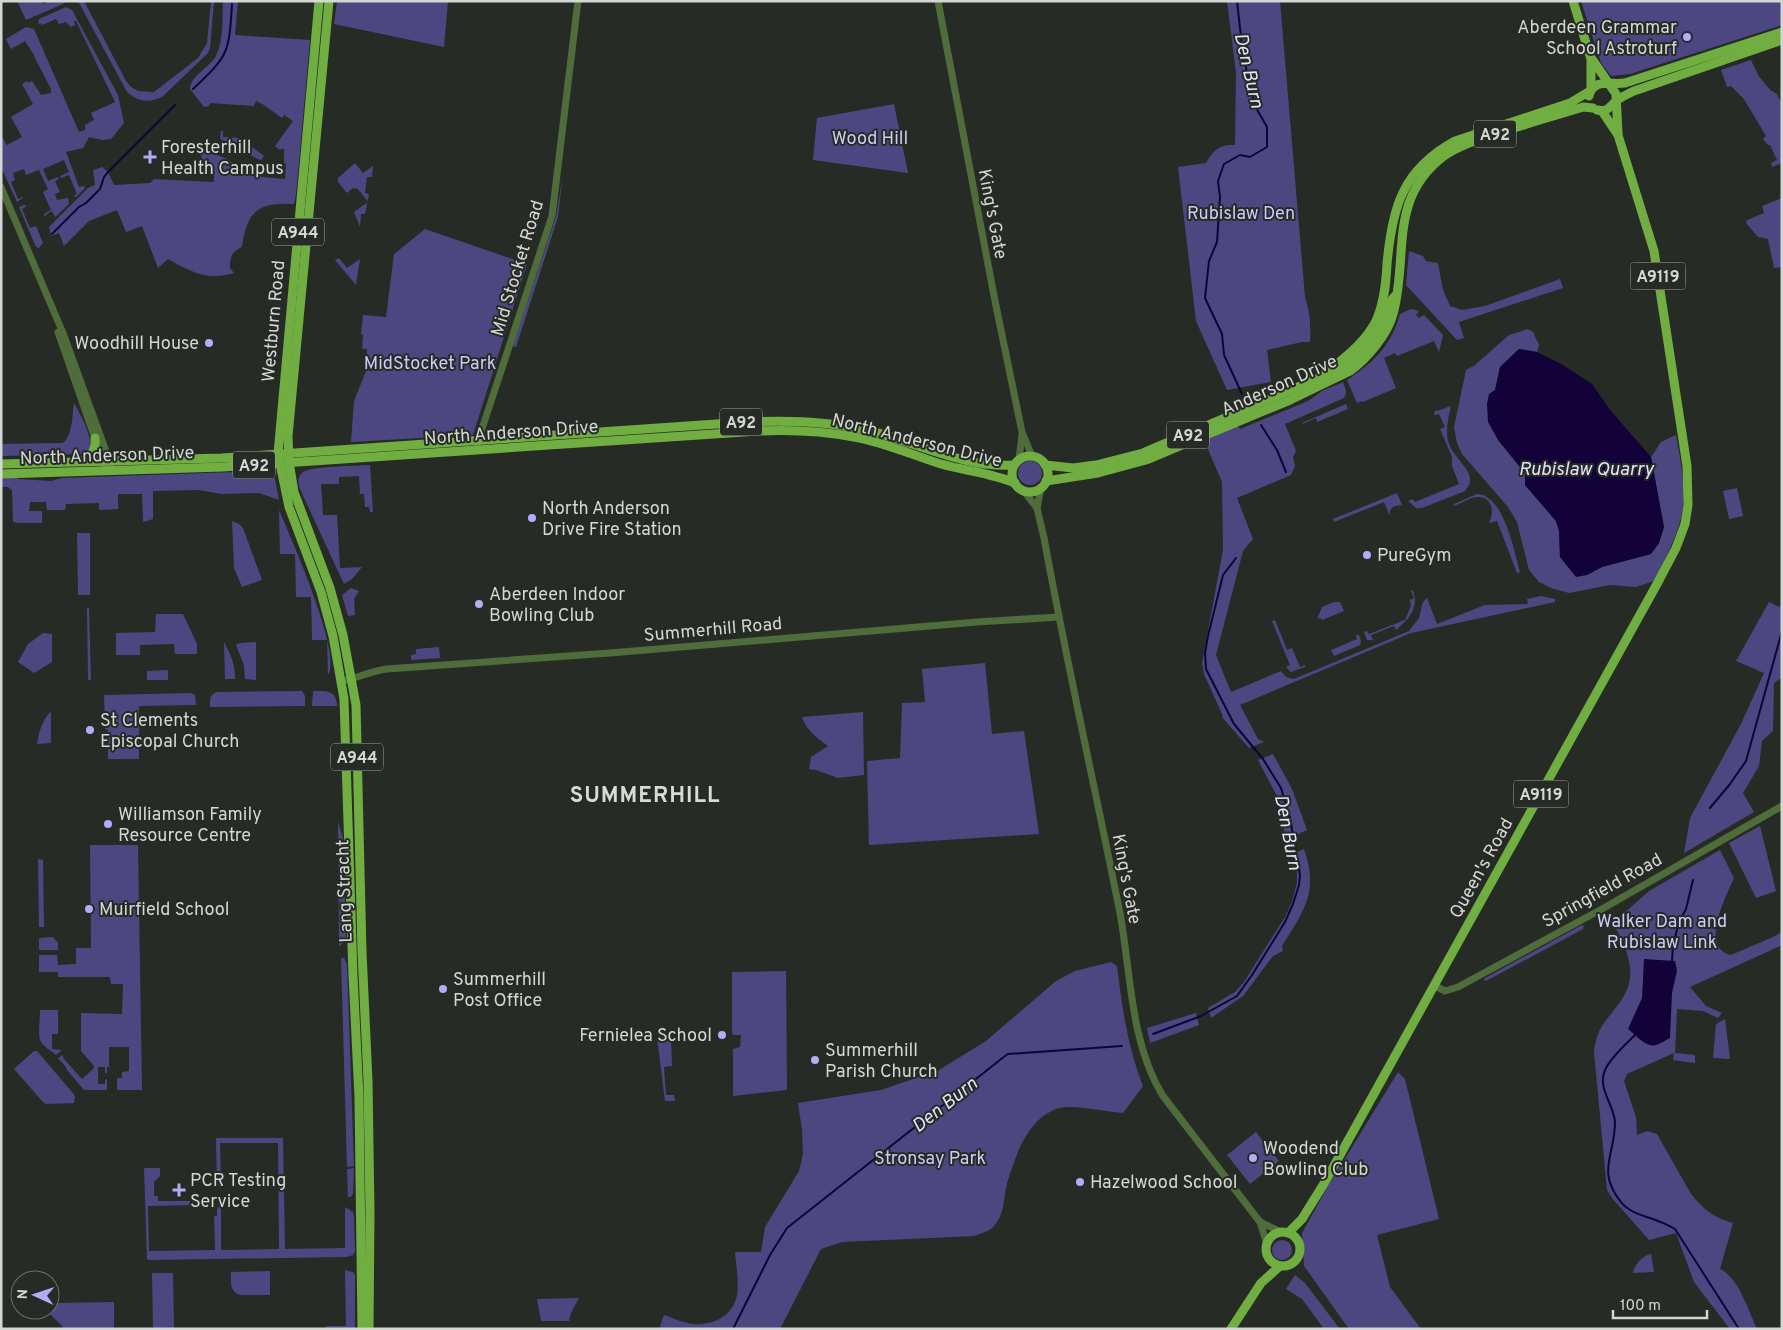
<svg xmlns="http://www.w3.org/2000/svg" width="1783" height="1330" font-family="Overpass,sans-serif">
<style>
.green{fill:#4d4781}
.water{fill:#120239}
.lines{fill:none;stroke-linecap:round;stroke-linejoin:round}
.stream{stroke:#120239;stroke-width:2}
.tertiary{stroke:#4f6c3b;stroke-width:7}
.primary{stroke:#71ae42;stroke-width:9}
.poi-dot{fill:#b2adf9;stroke:#272b25;stroke-width:2}
.labels{text-anchor:middle;stroke-width:4;stroke-linejoin:round;paint-order:stroke}
.shield{fill:#272b25;stroke:#a0a39f;stroke-width:1}
.shield-label{font-size:16px;font-weight:bold;fill:#d4d7d3}
.poi-label{font-size:18px;fill:#d4d7d3;stroke:#272b25;text-anchor:start}
.park-label{font-size:18px;fill:#cdcbf8;stroke:#272b25}
.street-label{font-size:18px;fill:#d4d7d3;stroke:#272b25}
.water-label{font-size:19px;font-style:italic;fill:#e2e2f8;stroke:#272b25}
.district-label{font-size:22px;font-weight:bold;letter-spacing:1px;fill:#d6dbd3;stroke:#272b25}
</style>
<rect width="100%" height="100%" fill="#272b25"/>
<!-- green -->
<g class="green">
<polygon points="17,1 39,1 44,4 49,1 65,1 63,4 26,20"/>
<path d="M78 1H84L126 81 131 87 138 91 154 92 198 58 207 43 211 1H214L210 48 208 53 162 97C149 103 138 102 127 92Z"/>
<path d="M223 1H238L235 35 310 40 296 195 294 204C258 202 247 211 242 247 232 252 230 256 230 268L234 273C207 281 191 272 168 259L158 268 142 226 126 232 117 210 89 221 64 246 59 233 51 236 49 227 88 188 95 185 93 170 102 167 108 172 114 185 150 183 154 179 214 182V170L200 169 203 143 210 152 227 159 252 176 285 179 286 163H284V150L283 148 280 150 275 146 293 121 284 115 282 118 264 105 256 101 254 106 210 103 209 106 204 107 190 89C190 76 210 67 216 56 224 40 222 18 223 1Z"/>
<polygon points="337,1 448,1 444,47 334,24"/>
<path d="M1227 1H1280L1305 297C1310 312 1311 326 1310 342H1302L1267 350 1271 382 1227 390 1196 321 1178 167 1206 163C1213 150 1220 144 1235 145L1236 73Z"/>
<polygon points="1581,1 1782,1 1782,25 1630,74 1611,76 1601,63"/>
<polygon points="66,7 72,10 118,95 124,123 111,139 102,140 89,137 83,148 66,152 79,187 84,186 85,188 76,197 73,196 77,194 69,175 61,178 60,176 69,172 64,160 43,169 48,181 58,177 59,179 55,181 60,192 55,194 57,200 68,198 69,204 55,217 52,211 47,214 45,217 44,214 51,210 43,192 48,189 39,170 26,175 24,169 13,173 15,180 11,182 18,199 23,197 23,198 17,202 1,167 1,135 7,145 22,137 11,117 33,104 22,84 27,81 28,83 32,81 41,95 51,93 51,89 36,60 34,55 25,41 11,49 6,39 26,27 34,29 79,132 85,130 85,125 94,120 91,113 115,102 76,21 74,21 75,25 71,27 66,22 59,24 56,19 42,25 41,23 38,24 39,19"/>
<polygon points="1751,60 1758,75 1770,90 1777,94 1782,104 1782,163 1772,167 1771,163 1777,160 1770,145 1768,145 1763,139 1766,136 1744,99 1731,86 1727,87 1721,70"/>
<polygon points="894,104 908,173 813,160 817,118"/>
<path d="M221 131H223V137L240 138 264 156 261 160C247 155 237 144 222 140L220 138Z"/>
<polygon points="355,163 363,173 373,166 372,177 367,177 365,193 369,194 365,214 361,214 360,227 354,212 368,202 358,189 353,188 347,193 338,182 338,178"/>
<polygon points="563,174 558,217 516,347 514,347 513,345 556,217"/>
<polygon points="1782,198 1782,267 1774,268 1768,239 1758,237 1746,223 1747,220 1764,213 1762,206"/>
<polygon points="24,205 27,206 22,209 30,228 36,226 43,243 39,248 36,247 19,207"/>
<polygon points="425,229 527,264 473,435 351,442 354,401 366,371 367,349 362,349 363,335 361,334 363,315 386,317 394,254"/>
<polygon points="1409,251 1423,256 1426,261 1438,263 1443,290 1450,306 1462,310 1485,306 1560,279 1563,288 1459,322 1464,338 1457,340 1406,285"/>
<polygon points="339,258 347,268 360,259 356,285 335,260"/>
<path d="M1411 309 1419 311 1416 315 1419 318 1424 315 1443 335 1439 352 1434 341 1397 356 1395 353 1384 358 1396 388 1363 402V401L1357 403 1347 380C1374 362 1391 346 1400 314Z"/>
<path d="M1528 329 1533 332 1539 345 1537 352 1519 349 1500 367 1495 391 1498 440 1525 473V485L1556 521 1559 530 1560 557 1587 575 1602 567 1651 554 1659 543 1664 527 1651 457 1661 442 1676 435C1680 457 1685 482 1683 505 1681 530 1665 559 1654 581L1636 587 1610 585 1569 593 1551 588 1539 582 1529 570 1517 522 1508 507 1462 454 1457 443 1454 427 1466 370 1475 365 1509 335Z"/>
<path d="M1343 382C1345 388 1348 393 1344 398L1285 424 1296 451 1293 457 1295 466 1291 475 1237 498 1253 539 1243 551 1216 655 1231 692 1281 671 1286 677 1294 679 1409 631 1419 618 1423 602 1427 598 1437 624 1485 605 1528 604 1527 599 1541 596 1555 599V602L1411 633 1240 705 1258 739 1264 742 1249 748 1222 717 1223 716 1204 674 1202 663 1223 550 1222 482 1204 440 1238 426 1240 429 1308 401 1322 391Z"/>
<path d="M74 403C82 417 90 432 91 448L86 454 1 456V444L63 443C73 435 72 415 74 403Z"/>
<polygon points="1346,404 1348,409 1317,422 1316,418 1303,424 1302,423"/>
<path d="M1451 406C1448 419 1445 431 1449 444 1455 461 1481 474 1465 491L1422 508H1416L1408 501 1413 499 1415 502 1459 484 1452 466V457L1440 429 1445 427 1439 414 1434 415 1435 410 1437 411Z"/>
<circle cx="1030" cy="473" r="12"/>
<path d="M370 465 373 512H370L369 507H365L364 494H360L359 476 339 477V484H321L323 515H337L340 568 362 567 352 579 344 584 299 487C298 481 298 476 303 472 311 466 357 466 370 465Z"/>
<polygon points="264,471 275,479 279,500 259,493 221,494 199,490 153,491 153,519 143,522 142,494 118,494 118,509 99,510 99,503 66,504 65,510 47,510 46,502 30,502 29,511 42,511 42,523 19,523 13,522 12,490 8,487 1,487 1,477 17,477 18,479 51,481 62,478"/>
<polygon points="1737,488 1743,516 1729,519 1723,491"/>
<path d="M1397 493 1402 505C1395 506 1389 506 1390 516L1384 502 1334 522 1333 519Z"/>
<path d="M1477 494C1504 495 1514 551 1520 572L1517 573 1497 521 1489 523C1496 509 1490 493 1472 498 1466 500 1460 504 1453 506L1454 504Z"/>
<path d="M279 510C290 536 343 655 328 675L327 640H312L311 597H296L295 554H280Z"/>
<polygon points="232,521 239,524 243,528 262,580 242,587 234,568"/>
<polygon points="77,533 90,533 90,595 78,595"/>
<polygon points="351,588 359,591 354,599 355,615 348,616 342,595"/>
<path d="M1413 590C1419 608 1409 619 1396 630L1394 626 1371 635 1373 640H1367L1364 632 1367 631 1369 634 1405 620 1411 606 1410 600 1414 598 1411 591Z"/>
<polygon points="1334,602 1340,602 1344,611 1322,620 1320,618 1317,619 1322,607"/>
<polygon points="1769,602 1777,606 1782,607 1782,677 1774,683 1773,731 1762,741 1759,766 1743,793 1754,812 1684,853 1690,818 1741,724 1764,673 1736,661"/>
<polygon points="87,608 89,608 91,680 88,680"/>
<polygon points="156,614 183,614 197,644 197,654 175,654 174,644 140,645 140,655 116,655 116,633 155,632"/>
<polygon points="1275,620 1287,650 1292,648 1300,667 1305,665 1305,667 1291,672 1286,667 1290,665 1272,621"/>
<polygon points="43,633 52,634 52,662 34,673 18,662 28,644"/>
<polygon points="1356,635 1359,635 1361,641 1360,645 1334,656 1331,650 1357,639"/>
<path d="M224 642C231 654 235 665 235 679H225Z"/>
<polygon points="256,642 256,680 245,679 244,665 236,645 240,643"/>
<polygon points="439,647 440,658 411,660 411,655 416,654 416,649"/>
<polygon points="985,663 992,734 1024,731 1039,834 869,845 867,761 900,758 902,703 925,702 922,669"/>
<polygon points="168,670 168,680 147,680 147,671"/>
<path d="M302 691 305 696V706L210 707C210 700 209 695 217 692Z"/>
<path d="M313 691C326 691 337 690 337 706H312Z"/>
<polygon points="191,693 195,695 196,705 139,706 139,759 108,759 108,730 105,729 104,695"/>
<path d="M51 711V743L37 744C39 731 42 721 51 711Z"/>
<path d="M863 712 864 775 838 778 816 770 809 769 811 757 828 746C816 737 807 731 802 717Z"/>
<polygon points="1273,754 1292,789 1307,830 1286,840 1277,796 1258,760"/>
<polygon points="338,822 343,838 346,938 345,942 339,946"/>
<polygon points="1760,826 1776,891 1756,898 1729,843"/>
<polygon points="90,845 138,845 142,1090 117,1090 117,1078 122,1078 122,1072 129,1071 129,1047 109,1047 109,1067 107,1067 107,1073 105,1073 105,1067 98,1067 98,1084 105,1084 105,1080 107,1079 107,1090 84,1090 67,1070 66,1067 58,1058 63,1055 63,1058 82,1079 93,1069 94,1066 81,1051 81,1013 122,1014 123,984 111,984 110,977 58,977 58,972 39,972 39,955 57,955 58,965 76,964 76,948 91,948"/>
<path d="M1304 849C1319 892 1304 911 1282 946L1283 951 1273 956 1243 996 1211 1018 1208 1008 1235 992 1244 982 1285 917 1292 902 1297 883V873L1293 854Z"/>
<path d="M1720 850 1734 878C1726 896 1699 948 1731 955L1773 937 1782 932V945L1690 987 1706 1006 1722 1013 1718 1018 1703 1011 1677 1009 1675 1053 1695 1055V1063L1673 1060 1674 1053 1627 1074 1624 1081 1636 1117 1637 1135 1647 1131 1657 1134 1691 1194C1703 1209 1714 1218 1733 1223L1720 1269C1739 1278 1748 1310 1757 1329H1730L1694 1282 1676 1233 1649 1240 1612 1198 1607 1190 1594 1052C1597 1026 1606 1022 1620 1002 1640 975 1627 949 1613 923L1649 891Z"/>
<polygon points="38,859 43,860 44,927 39,927"/>
<polygon points="1582,925 1584,926 1583,929 1486,981 1484,980 1485,978"/>
<polygon points="53,937 58,943 58,950 39,950 39,938"/>
<polygon points="341,958 344,958 347,964 354,1166 347,1167"/>
<path d="M1111 962 1117 966C1122 1007 1128 1048 1143 1086L1123 1113C1107 1112 1074 1104 1059 1108 1028 1118 1017 1152 1008 1180 1003 1196 1006 1212 994 1226 990 1231 980 1234 974 1236L842 1242 821 1249 780 1329H659L664 1315C673 1318 683 1323 693 1324 711 1326 731 1317 736 1299 740 1287 736 1265 735 1252H761L765 1227 799 1171 803 1154 802 1130 798 1103 881 1090 939 1070 986 1041 1056 981 1075 971Z"/>
<polygon points="786,971 787,1090 733,1096 733,1049 740,1047 741,1035 733,1035 732,1032 732,972"/>
<path d="M40 1010H58V1034H52V1049L62 1050 56 1055C51 1050 43 1047 40 1040 38 1034 40 1017 40 1010Z"/>
<polygon points="1196,1013 1199,1025 1150,1043 1147,1028"/>
<polygon points="1725,1019 1730,1059 1713,1058 1716,1024"/>
<polygon points="657,1037 671,1037 672,1066 664,1067 666,1095 674,1095 675,1101 665,1101"/>
<polygon points="34,1051 37,1051 72,1092 75,1096 74,1103 46,1104 43,1102 14,1069"/>
<polygon points="1398,1072 1405,1079 1439,1219 1377,1235 1390,1287 1421,1329 1349,1329 1304,1266 1302,1233 1327,1188"/>
<polygon points="1256,1132 1279,1161 1250,1184 1227,1155"/>
<polygon points="216,1138 283,1138 285,1249 345,1248 345,1207 353,1212 354,1216 355,1251 353,1255 346,1257 149,1260 147,1259 144,1168 160,1168 160,1176 154,1182 154,1196 158,1196 158,1201 190,1201 191,1203 203,1203 203,1207 196,1207 196,1205 148,1206 149,1251 215,1250 214,1216 217,1216 217,1209 221,1203 221,1250 279,1249 278,1143 220,1143 221,1189 217,1183"/>
<polygon points="354,1168 353,1193 351,1197 348,1197 347,1169"/>
<circle cx="1282" cy="1250" r="10"/>
<path d="M1651 1254 1654 1272 1633 1273C1634 1265 1642 1256 1651 1254Z"/>
<polygon points="345,1270 353,1272 355,1275 355,1329 326,1329 326,1326 346,1326"/>
<path d="M270 1271V1295H240C229 1291 231 1282 231 1272Z"/>
<polygon points="152,1273 173,1273 174,1329 153,1329"/>
<polygon points="1295,1275 1305,1283 1340,1329 1324,1329 1302,1299 1286,1289"/>
<polygon points="579,1298 571,1313 569,1321 541,1321 537,1299"/>
<polygon points="114,1302 114,1329 65,1329 46,1310 50,1310 50,1303"/>
</g>
<!-- water -->
<g class="water">
<polygon points="1519,349 1537,352 1563,365 1592,384 1611,411 1651,457 1664,527 1659,543 1651,554 1602,567 1587,575 1576,577 1560,557 1559,531 1556,521 1525,485 1525,473 1498,440 1488,422 1487,404 1489,394 1495,390 1500,367"/>
<path d="M1644 959 1675 961 1677 971 1672 993 1670 1038C1666 1040 1660 1044 1656 1045 1646 1048 1635 1034 1628 1029L1642 998Z"/>
</g>
<g class="lines">
<!-- stream -->
<g class="stream">
<polyline points="1237,1 1243,55 1255,106 1267,127 1267,147 1250,157 1240,155 1224,164 1218,181 1220,197 1217,242 1209,261 1205,298 1222,334 1224,355 1242,394"/>
<path d="M193 89C229 55 229 53 232 4"/>
<polyline points="52,234 79,207 86,203 100,189 104,177 108,172 175,105"/>
<polyline points="1261,425 1277,450 1286,472"/>
<polyline points="1710,808 1730,784 1746,761 1782,631"/>
<polyline points="1672,961 1673,945 1679,922 1686,909 1693,880"/>
<polyline points="1153,1034 1201,1016 1237,996 1252,975 1285,922 1293,904 1299,885 1300,875 1290,818 1281,788 1263,759 1234,724 1206,669 1205,653 1208,636 1223,575 1236,558"/>
<path d="M1635 1035C1626 1044 1610 1058 1605 1070 1597 1088 1614 1105 1615 1122 1615 1156 1596 1171 1621 1202 1629 1213 1646 1216 1658 1221 1664 1223 1670 1226 1675 1229L1739 1329"/>
<polyline points="733,1329 770,1255 787,1228 1005,1056 1008,1054 1122,1046"/>
</g>
<!-- tertiary -->
<g class="tertiary">
<polyline points="938,1 995,301 1022,432 1032,456"/>
<polyline points="1,187 63,333 108,457 110,466"/>
<polyline points="58,332 104,464"/>
<polyline points="477,444 552,216 578,1"/>
<polyline points="1019,459 1022,435"/>
<path d="M1023 490 1037 508 1044 538C1067 664 1095 788 1120 913 1131 973 1130 1043 1163 1096L1260 1222 1267 1244"/>
<polyline points="1037,508 1041,488"/>
<path d="M342 681C358 678 371 671 387 669L610 653 977 622 1059 617"/>
<polyline points="1435,986 1445,991 1458,987 1602,909 1782,806"/>
<polyline points="1260,1222 1283,1233"/>
</g>
<!-- primary -->
<g class="primary">
<polyline points="319,1 278,454 289,507 321,592 333,636 344,699 353,975 359,1097 362,1329"/>
<polyline points="329,1 288,436 289,462 294,492 330,588 343,635 356,705 362,952 368,1081 370,1212 369,1329"/>
<polyline points="1573,1 1591,59 1591,89"/>
<polyline points="1592,59 1616,94 1618,133"/>
<path d="M1589 96C1593 78 1611 85 1625 83L1782 32"/>
<path d="M1597 110C1607 112 1609 108 1615 102 1620 97 1628 94 1634 91L1782 40"/>
<path d="M1324 375C1342 359 1363 345 1375 323 1384 305 1386 284 1387 264 1392 208 1402 170 1455 141L1570 103 1590 91"/>
<circle cx="1030" cy="474" r="18"/>
<path d="M81 461C92 456 96 450 95 438"/>
<path d="M1 464 222 458 746 422C787 420 827 421 867 430 916 442 963 468 1014 465"/>
<path d="M1045 465 1073 468 1096 465 1143 453 1340 369C1358 356 1373 342 1382 321 1387 312 1388 303 1395 296"/>
<path d="M1 474 223 467 744 432C781 429 817 430 854 437 884 442 912 455 941 464 966 471 992 473 1015 483"/>
<path d="M1046 481 1098 473 1146 460 1290 400 1350 371C1367 359 1388 334 1393 314 1409 257 1387 199 1444 156 1459 145 1478 140 1496 134 1525 124 1554 116 1583 107L1593 108"/>
<circle cx="1283" cy="1249" r="17"/>
<polyline points="1288,1233 1302,1219 1325,1182 1657,584 1676,548 1685,524 1688,505 1687,466 1654,251 1618,135 1602,111"/>
<polyline points="1231,1329 1261,1283 1280,1266"/>
</g>
</g>
<!-- markers -->
<g class="poi-dot">
<circle cx="1687" cy="37" r="5"/>
<path d="M147.5 149.5h5v5h5v5h-5v5h-5v-5h-5v-5h5z"/>
<circle cx="209" cy="343" r="5"/>
<circle cx="532" cy="518" r="5"/>
<circle cx="1367" cy="555" r="5"/>
<circle cx="479" cy="604" r="5"/>
<circle cx="90" cy="730" r="5"/>
<circle cx="108" cy="824" r="5"/>
<circle cx="89" cy="909" r="5"/>
<circle cx="443" cy="989" r="5"/>
<circle cx="722" cy="1035" r="5"/>
<circle cx="815" cy="1060" r="5"/>
<circle cx="1253" cy="1158" r="5"/>
<circle cx="1080" cy="1182" r="5"/>
<path d="M176.5 1182.5h5v5h5v5h-5v5h-5v-5h-5v-5h5z"/>
</g>
<g class="labels">
<!-- shield labels -->
<g class="shield">
<rect x="1474" y="120.5" width="42" height="27" rx="4"/>
<rect x="272" y="218.5" width="52" height="27" rx="4"/>
<rect x="1630.5" y="262.5" width="55" height="27" rx="4"/>
<rect x="720" y="408.5" width="42" height="27" rx="4"/>
<rect x="1167" y="421.5" width="42" height="27" rx="4"/>
<rect x="233" y="451.5" width="42" height="27" rx="4"/>
<rect x="331" y="743.5" width="52" height="27" rx="4"/>
<rect x="1513.5" y="780.5" width="55" height="27" rx="4"/>
</g>
<g class="shield-label">
<text x="1495" y="140">A92</text>
<text x="298" y="238">A944</text>
<text x="1658" y="282">A9119</text>
<text x="741" y="428">A92</text>
<text x="1188" y="441">A92</text>
<text x="254" y="471">A92</text>
<text x="357" y="763">A944</text>
<text x="1541" y="800">A9119</text>
</g>
<!-- poi labels -->
<g class="poi-label">
<text x="1677" y="33" text-anchor="end">Aberdeen Grammar<tspan x="1677" dy="21">School Astroturf</tspan></text>
<text x="161" y="153">Foresterhill<tspan x="161" dy="21">Health Campus</tspan></text>
<text x="199" y="349" text-anchor="end">Woodhill House</text>
<text x="542" y="514">North Anderson<tspan x="542" dy="21">Drive Fire Station</tspan></text>
<text x="1377" y="561">PureGym</text>
<text x="489" y="600">Aberdeen Indoor<tspan x="489" dy="21">Bowling Club</tspan></text>
<text x="100" y="726">St Clements<tspan x="100" dy="21">Episcopal Church</tspan></text>
<text x="118" y="820">Williamson Family<tspan x="118" dy="21">Resource Centre</tspan></text>
<text x="99" y="915">Muirfield School</text>
<text x="453" y="985">Summerhill<tspan x="453" dy="21">Post Office</tspan></text>
<text x="712" y="1041" text-anchor="end">Fernielea School</text>
<text x="825" y="1056">Summerhill<tspan x="825" dy="21">Parish Church</tspan></text>
<text x="1263" y="1154">Woodend<tspan x="1263" dy="21">Bowling Club</tspan></text>
<text x="190" y="1186">PCR Testing<tspan x="190" dy="21">Service</tspan></text>
<text x="1090" y="1188">Hazelwood School</text>
</g>
<!-- park labels -->
<g class="park-label">
<text x="870" y="144">Wood Hill</text>
<text x="1241" y="219">Rubislaw Den</text>
<text x="430" y="369">MidStocket Park</text>
<text x="1662" y="927">Walker Dam and<tspan x="1662" dy="21">Rubislaw Link</tspan></text>
<text x="930" y="1164">Stronsay Park</text>
</g>
<!-- street labels -->
<g class="street-label">
<text transform="translate(993 214) rotate(79)" y="6">King's Gate</text>
<text transform="translate(517 268) rotate(-73)" y="6">Mid Stocket Road</text>
<text transform="translate(273 321) rotate(-85)" y="6">Westburn Road</text>
<text transform="translate(1279 385) rotate(-24)" y="6">Anderson Drive</text>
<text transform="translate(511 432) rotate(-4)" y="6">North Anderson Drive</text>
<text transform="translate(917 440) rotate(14)" y="6">North Anderson Drive</text>
<text transform="translate(107 455) rotate(-2)" y="6">North Anderson Drive</text>
<text transform="translate(713 629) rotate(-5)" y="6">Summerhill Road</text>
<text transform="translate(1481 868) rotate(-61)" y="6">Queen's Road</text>
<text transform="translate(1127 879) rotate(79)" y="6">King's Gate</text>
<text transform="translate(1602 890) rotate(-29)" y="6">Springfield Road</text>
<text transform="translate(344 891) rotate(-92)" y="6">Lang Stracht</text>
</g>
<!-- water labels -->
<g class="water-label">
<text transform="translate(1250 70) rotate(77)" y="7">Den Burn</text>
<text x="1586" y="475">Rubislaw Quarry</text>
<text transform="translate(1289 832) rotate(79)" y="7">Den Burn</text>
<text transform="translate(944 1104) rotate(-38)" y="7">Den Burn</text>
</g>
<!-- district labels -->
<g class="district-label">
<text x="645" y="802">SUMMERHILL</text>
</g>
</g>
<!-- border -->
<rect width="1783" height="1330" fill="none" stroke="#d4d7d3" stroke-width="5"/>
<!-- north arrow -->
<g transform="translate(35 1295) rotate(273)"><circle r="24" fill="#272b25" stroke="#6c706b"/>
<path d="M0-4L9 19L0 12L-9 19Z" fill="#b2adf9"/>
<text y="-8" font-size="14" font-weight="bold" text-anchor="middle" fill="#d4d7d3">N</text>
</g>
<!-- scale -->
<path d="M1613 1310v8h94v-8" fill="none" stroke="#d4d7d3" stroke-width="2.5"/>
<text x="1620" y="1310" font-size="15" fill="#d4d7d3" stroke="#272b25" stroke-width="4" paint-order="stroke">100 m</text>
</svg>
